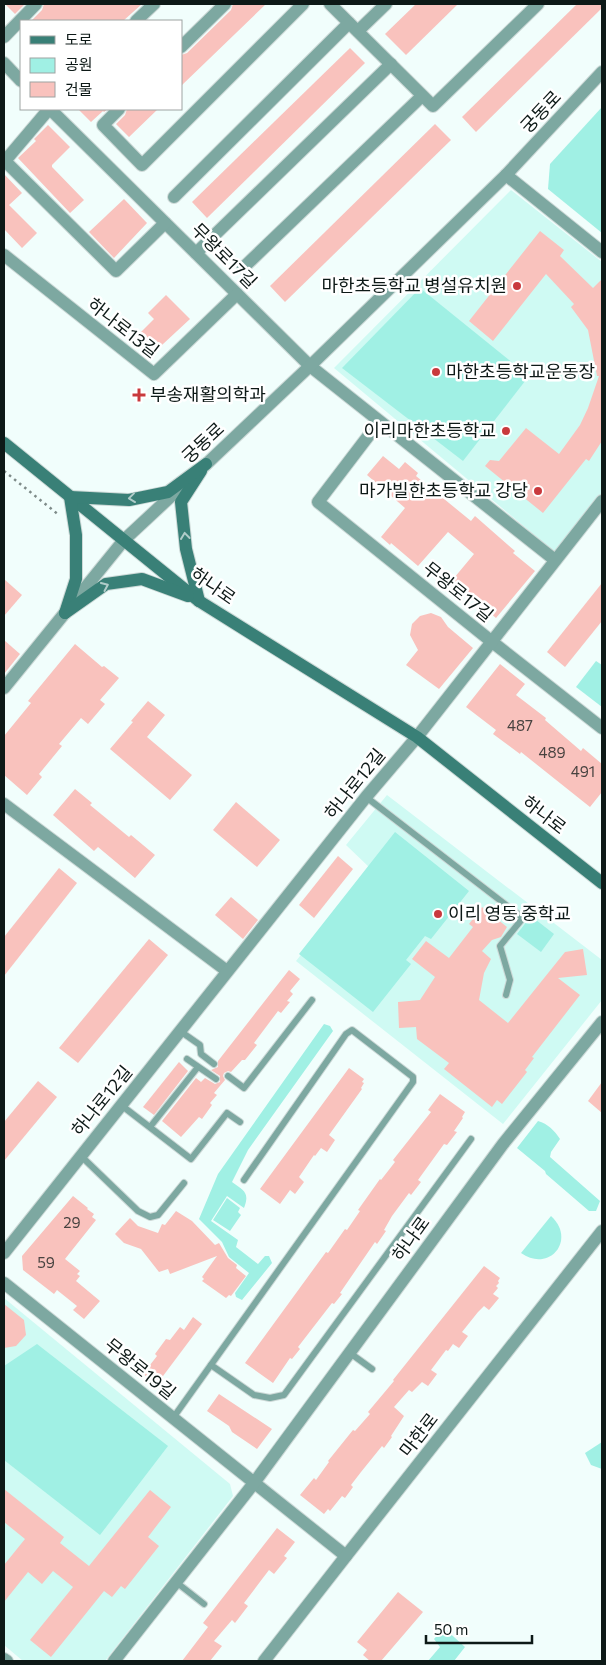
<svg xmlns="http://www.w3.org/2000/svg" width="606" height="1665" font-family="Commissioner,'Noto Sans KR',sans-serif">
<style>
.built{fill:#cffaf3}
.green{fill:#a0f0e4}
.building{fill:#f9c2bd}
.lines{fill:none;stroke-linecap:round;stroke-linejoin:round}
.lane-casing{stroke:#cdd9d7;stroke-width:8}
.street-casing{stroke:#cdd9d7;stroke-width:14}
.secondary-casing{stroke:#cdd9d7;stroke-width:14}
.path{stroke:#7e8b89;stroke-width:2.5;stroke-dasharray:2.5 4;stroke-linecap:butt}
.lane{stroke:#7da8a1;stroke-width:6}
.street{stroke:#7da8a1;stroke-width:12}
.secondary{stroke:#398077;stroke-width:12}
.oneway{stroke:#b0ccc9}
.poi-dot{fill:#c9393d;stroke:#fff;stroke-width:2}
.labels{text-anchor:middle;stroke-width:5;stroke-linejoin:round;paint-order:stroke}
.number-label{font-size:15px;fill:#484340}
.street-label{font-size:18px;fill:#0d1917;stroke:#fff}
.poi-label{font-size:18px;fill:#0d1917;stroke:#fff;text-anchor:end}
</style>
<rect width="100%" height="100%" fill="#f1fefc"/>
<!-- built -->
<g class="built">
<polygon points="511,190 602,262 602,494 556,553 334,368"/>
<polygon points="387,795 602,960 602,1000 503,1124 296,961 370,868 346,845"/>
<polygon points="4,1298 230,1484 233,1496 105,1661 23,1661 4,1645"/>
</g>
<!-- green -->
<g class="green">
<polygon points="602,107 602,233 548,189 550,164"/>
<polygon points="420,288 529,376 463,461 342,368"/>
<polygon points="596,661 602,665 602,707 576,687"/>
<polygon points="395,832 469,891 431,939 425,936 406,960 411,964 373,1012 299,954"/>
<polygon points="531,916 554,934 541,952 517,934"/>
<path d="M324 1024 330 1026 333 1031 248 1150 232 1182C244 1191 250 1192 244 1208L227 1196 211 1221 238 1240 236 1247 258 1264 265 1256H269L272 1263 242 1300 236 1297 235 1293 249 1273 229 1257 222 1242 199 1219 218 1174Z"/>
<path d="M538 1121C548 1124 554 1130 560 1139L551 1152 550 1157 600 1201 596 1211H589L546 1174 545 1171 517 1148Z"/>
<polygon points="227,1198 240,1208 238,1212 241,1215 230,1231 213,1220"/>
<path d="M551 1216C577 1240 549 1273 521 1253Z"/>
<polygon points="37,1344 168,1446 100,1535 4,1460 4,1366"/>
<polygon points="602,1442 602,1469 591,1465 585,1453"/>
<polygon points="444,1628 465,1647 454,1661 428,1661 440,1647 434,1639"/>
</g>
<!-- building -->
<g class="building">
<polygon points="5,4 25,4 15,14"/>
<polygon points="44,4 142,4 123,21 31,21 42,10"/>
<polygon points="233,4 266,4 181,86 181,55 187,53 231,10"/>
<polygon points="416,4 458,4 406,55 385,34"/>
<polygon points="577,4 602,4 602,8 476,132 462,117"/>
<polygon points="350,48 365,63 207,218 192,202"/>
<polygon points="78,109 108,109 104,112 103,111 91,122"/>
<polygon points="127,109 158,109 129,137 116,124 125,115"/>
<polygon points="435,124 451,140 285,302 270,286"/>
<polygon points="48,125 70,147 52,165 52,167 84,200 70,213 18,158 36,141 34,139"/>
<polygon points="4,174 22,193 9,205 37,233 22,248 4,229"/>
<polygon points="124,199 147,223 114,258 89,232"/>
<polygon points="540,231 564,250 560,256 593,288 602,279 602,441 589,461 586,459 543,513 485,466 490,460 499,461 526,428 559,454 580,425 588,408 599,376 597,376 588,330 571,307 574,304 546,274 493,341 469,321"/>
<polygon points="166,295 190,319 149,357 133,340 154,319 148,313"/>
<polygon points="383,456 399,469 405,462 418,473 416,476 471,521 475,516 515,551 513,553 535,571 496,618 466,593 463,596 449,584 474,554 448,532 418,566 391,543 390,545 381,537 405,508 367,475"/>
<polygon points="4,579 22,595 4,616"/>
<polygon points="602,583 602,621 565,667 547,652"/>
<polygon points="431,613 441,617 448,627 473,648 439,689 406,665 418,650 410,635 412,624 420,616"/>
<polygon points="4,640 20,654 4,674"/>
<polygon points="75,644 102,667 104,666 119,678 100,700 105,704 88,724 81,718 59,744 62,746 39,774 42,777 27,795 4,775 4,736 31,703 28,701"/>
<polygon points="500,664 525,684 516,695 546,718 545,720 581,751 583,748 602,764 602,792 590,807 521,752 520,754 493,734 496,730 466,707"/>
<polygon points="148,701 165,715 147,737 192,775 170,800 110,749 133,722 131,721"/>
<polygon points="75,789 92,803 90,805 129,837 131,835 155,855 135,878 98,847 94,851 53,815"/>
<polygon points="236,802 280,840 257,867 213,830"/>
<polygon points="338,856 353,869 314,918 299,905"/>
<polygon points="59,868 77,883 4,976 4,937"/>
<polygon points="231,897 258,920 243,939 215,915"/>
<polygon points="482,907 507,927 501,937 492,940 482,951 491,959 484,973 479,1000 508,1023 565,952 583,949 587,975 558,978 580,995 532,1057 534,1058 525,1070 527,1072 502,1104 497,1100 492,1107 444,1069 449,1063 417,1039 416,1027 399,1028 398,1002 420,1000 435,977 412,959 426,941 449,958 473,927 469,924"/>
<polygon points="149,939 168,955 78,1063 59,1048"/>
<polygon points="289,970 300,979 290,991 293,994 287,1001 290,1002 281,1013 278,1011 254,1043 257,1045 245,1060 242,1060 231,1072 228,1071 224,1073 223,1076 225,1080 214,1093 217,1095 210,1103 212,1105 202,1119 199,1117 181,1137 162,1121 196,1078 201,1082 205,1078 215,1084 220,1082 220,1076 211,1070 218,1067 218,1061"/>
<polygon points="179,1062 188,1071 154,1115 143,1107"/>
<polygon points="349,1068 364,1079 362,1082 364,1083 361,1088 362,1089 329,1135 335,1140 327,1152 321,1148 315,1156 314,1155 299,1177 304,1182 295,1194 290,1190 280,1204 260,1189"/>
<polygon points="38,1081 57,1097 4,1161 4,1122"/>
<polygon points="602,1082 602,1113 588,1101"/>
<polygon points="440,1094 465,1112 462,1117 463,1118 454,1131 457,1132 447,1145 444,1144 418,1180 421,1182 411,1195 409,1193 392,1216 384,1230 386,1231 377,1244 375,1242 340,1293 342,1294 334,1304 332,1303 298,1347 300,1349 292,1359 290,1358 273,1383 245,1363 326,1252 328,1253 345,1229 347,1230 360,1211 358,1210 380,1179 381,1180 395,1162 393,1160 431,1112 428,1110"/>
<polygon points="73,1196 88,1208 87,1209 94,1214 92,1217 96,1220 65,1259 80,1271 77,1274 80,1276 76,1281 100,1301 84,1319 73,1310 77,1306 57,1290 54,1294 23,1270 22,1256"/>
<polygon points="176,1211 192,1221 215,1245 219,1243 228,1258 237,1265 236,1268 246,1276 231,1296 229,1295 226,1298 202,1281 204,1279 202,1277 217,1256 170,1274 168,1269 159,1272 141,1249 124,1243 115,1234 130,1218 138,1226 158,1233 162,1224 165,1225"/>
<polygon points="484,1266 500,1278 498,1281 499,1283 496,1286 498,1288 493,1294 499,1298 489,1310 484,1306 478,1312 462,1332 468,1336 459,1348 453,1344 448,1351 446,1350 431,1370 437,1374 428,1386 422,1382 412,1392 409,1390 394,1407 404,1416 391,1436 392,1437 384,1448 382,1446 361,1472 351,1485 353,1487 345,1498 342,1496 330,1511 328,1509 324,1514 300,1495 314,1478 316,1480 329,1462 328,1461 353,1430 355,1431 370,1414 368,1412 394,1381 393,1380"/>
<polygon points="4,1304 24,1320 26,1335 16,1346 4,1348"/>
<polygon points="193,1317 202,1324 157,1384 143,1374 157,1356 155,1354 166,1339 170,1340 180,1327 184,1330"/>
<polygon points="219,1394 272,1429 257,1449 232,1432 229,1426 207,1411"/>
<polygon points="4,1489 64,1537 60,1543 89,1566 150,1490 171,1507 148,1537 159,1546 125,1589 121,1586 112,1597 104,1591 51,1657 30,1640 73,1587 53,1571 42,1584 28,1572 4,1602 4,1565 25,1539 4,1522"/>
<polygon points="277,1528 295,1542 284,1556 287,1558 274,1574 269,1570 244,1603 248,1606 235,1623 232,1620 214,1641 222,1646 210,1661 182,1661 208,1627 203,1623"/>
<polygon points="398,1592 423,1612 381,1661 370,1661 363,1655 367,1650 357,1642"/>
</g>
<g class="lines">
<!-- lane casing -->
<g class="lane-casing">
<g id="lane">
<polyline points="366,797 523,918 500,946 510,980 506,995"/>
<polyline points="180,1031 200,1045 201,1054 214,1064"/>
<polyline points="187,1059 216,1079"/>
<polyline points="228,1076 244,1088 312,1000"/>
<polyline points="121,1105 191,1159 227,1113 240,1122"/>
<polyline points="150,1127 198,1067"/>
<polyline points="81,1156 138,1211 150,1217 158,1215 184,1183"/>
<polyline points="350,1353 372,1369"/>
<polyline points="211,1365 254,1395 270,1398 284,1395 471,1139"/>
<polyline points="173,1418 413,1082 413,1077 352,1030 346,1034 244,1180"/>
<polyline points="176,1582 204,1604"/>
</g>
</g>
<!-- street casing -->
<g class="street-casing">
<g id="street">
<polyline points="330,4 433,106 538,4"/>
<polyline points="136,21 154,4"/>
<polyline points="358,31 386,4"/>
<polyline points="4,37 36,4"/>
<polyline points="181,47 225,4"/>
<polyline points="4,63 21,81"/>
<polyline points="50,109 310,366 555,560"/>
<polyline points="119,109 103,125 142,165 303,4"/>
<polyline points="5,161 116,271 165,223"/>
<polyline points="4,162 49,109"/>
<polyline points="506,175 602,252"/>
<polyline points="174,197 349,23"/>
<polyline points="196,253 391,64"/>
<polyline points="4,255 154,374 237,294"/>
<polyline points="243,268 422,96"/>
<polyline points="379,422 318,502 491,641 602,728"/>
<polyline points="199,471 310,366 506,175 602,72"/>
<polyline points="4,688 124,540 182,486"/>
<polyline points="4,804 227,971"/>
<polyline points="4,1253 366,797 417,737 602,501"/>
<polyline points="4,1283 346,1556"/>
<polyline points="4,1659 7,1661"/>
<polyline points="114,1661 254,1483 503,1144 602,1022"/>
<polyline points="264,1661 346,1556 602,1231"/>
</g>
</g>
<!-- secondary casing -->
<g class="secondary-casing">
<g id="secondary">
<polyline points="4,443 199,601 417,737 602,883"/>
<polyline points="199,601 186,549 181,502 201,471"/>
<polyline points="65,613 76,579 76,535 70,497 129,500 168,492 206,464"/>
<polyline points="65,613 106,584 142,579 188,596"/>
</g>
</g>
<!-- path -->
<polyline class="path" points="4,471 59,515"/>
<!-- lane -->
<use href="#lane" class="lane"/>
<!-- street -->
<use href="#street" class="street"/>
<!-- secondary -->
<use href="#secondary" class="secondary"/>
</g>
<!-- one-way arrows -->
<defs><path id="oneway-chevron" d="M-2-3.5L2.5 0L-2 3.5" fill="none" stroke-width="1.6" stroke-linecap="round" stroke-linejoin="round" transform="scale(1.25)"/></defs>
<g class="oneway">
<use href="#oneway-chevron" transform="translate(132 498) rotate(173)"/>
<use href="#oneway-chevron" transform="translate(185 536) rotate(-97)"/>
<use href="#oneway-chevron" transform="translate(105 586) rotate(-24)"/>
</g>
<!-- markers -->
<g class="poi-dot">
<circle cx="517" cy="286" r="5"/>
<circle cx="436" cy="372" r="5"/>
<path d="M136.5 387.5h5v5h5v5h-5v5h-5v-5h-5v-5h5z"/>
<circle cx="506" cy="431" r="5"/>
<circle cx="538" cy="491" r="5"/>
<circle cx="438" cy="914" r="5"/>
</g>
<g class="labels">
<!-- number labels -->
<g class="number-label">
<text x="520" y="731">487</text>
<text x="552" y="758">489</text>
<text x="583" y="777">491</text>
<text x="72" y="1228">29</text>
<text x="46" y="1268">59</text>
</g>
<!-- street labels -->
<g class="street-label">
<text transform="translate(541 112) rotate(-47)" y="6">궁동로</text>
<text transform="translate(224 256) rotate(45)" y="6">무왕로17길</text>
<text transform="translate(123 328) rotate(38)" y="6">하나로13길</text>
<text transform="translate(203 443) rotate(-43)" y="6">궁동로</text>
<text transform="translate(213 586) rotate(35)" y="6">하나로</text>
<text transform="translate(458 592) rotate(39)" y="6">무왕로17길</text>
<text transform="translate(355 784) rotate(-51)" y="6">하나로12길</text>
<text transform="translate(544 815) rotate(38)" y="6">하나로</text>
<text transform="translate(102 1101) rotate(-51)" y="6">하나로12길</text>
<text transform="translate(411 1239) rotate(-54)" y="6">하나로</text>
<text transform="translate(140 1369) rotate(39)" y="6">무왕로19길</text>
<text transform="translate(419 1435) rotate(-52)" y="6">마한로</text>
</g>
<!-- poi labels -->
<g class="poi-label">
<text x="507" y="292">마한초등학교 병설유치원</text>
<text x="446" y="378" text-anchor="start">마한초등학교운동장</text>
<text x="150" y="401" text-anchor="start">부송재활의학과</text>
<text x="496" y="437">이리마한초등학교</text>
<text x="528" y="497">마가빌한초등학교 강당</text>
<text x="448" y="920" text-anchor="start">이리 영동 중학교</text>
</g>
</g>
<!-- border -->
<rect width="606" height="1665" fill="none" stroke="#0d1917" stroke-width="10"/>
<!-- legend -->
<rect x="20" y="20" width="162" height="90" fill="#ffffff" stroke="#9ea3a2"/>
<rect x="30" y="36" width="25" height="8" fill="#398077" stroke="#9ea3a2"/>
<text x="65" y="45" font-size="15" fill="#0d1917">도로</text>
<rect x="30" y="58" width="25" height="15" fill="#a0f0e4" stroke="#9ea3a2"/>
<text x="65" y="70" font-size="15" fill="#0d1917">공원</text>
<rect x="30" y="82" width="25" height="15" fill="#f9c2bd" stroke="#9ea3a2"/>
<text x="65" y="95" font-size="15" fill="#0d1917">건물</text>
<!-- scale -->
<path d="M426 1635v8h106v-8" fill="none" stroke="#0d1917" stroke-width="2.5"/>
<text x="434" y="1635" font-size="15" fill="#0d1917" stroke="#ffffff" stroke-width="4" paint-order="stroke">50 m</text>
</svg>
